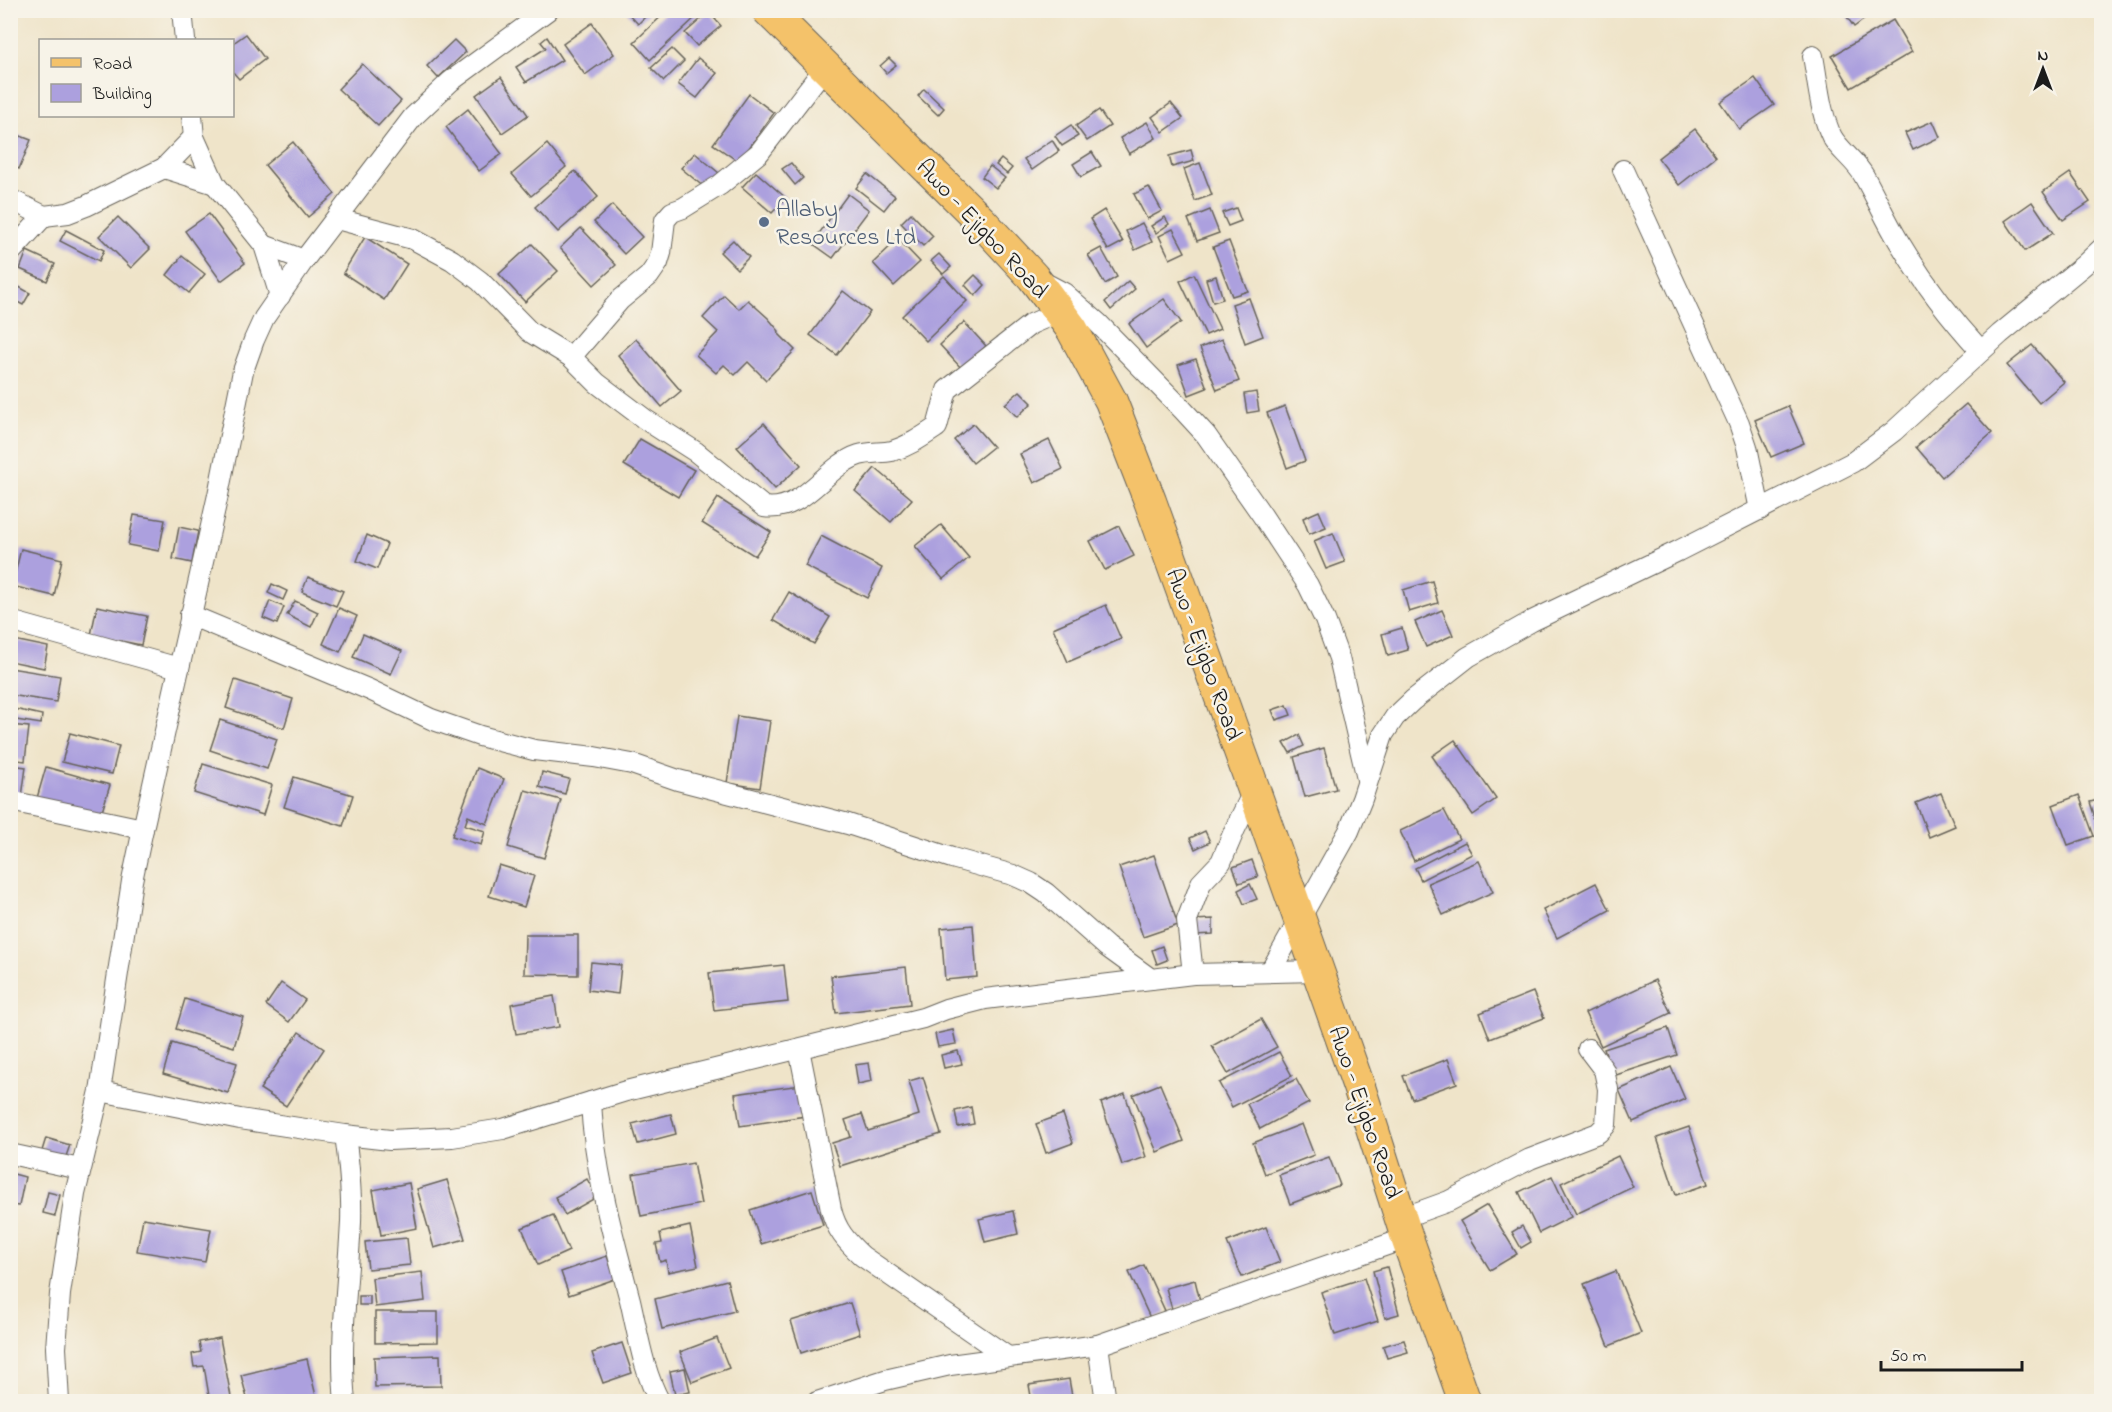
<svg xmlns="http://www.w3.org/2000/svg" width="2112" height="1412" font-family="'Indie Flower',sans-serif">
<style>
.building{fill:#aca0de}
.lines{fill:none;stroke-linecap:round;stroke-linejoin:round}
.minor-casing{stroke:#666259;stroke-width:22}
.primary-casing{stroke:#666259;stroke-width:34}
.minor{stroke:#fff;stroke-width:20}
.primary{stroke:#f4c26a;stroke-width:32}
.service-dot{fill:#5c6f8a;stroke:#f7f3e8;stroke-width:2}
.labels{text-anchor:middle;stroke-width:5;stroke-linejoin:round;paint-order:stroke}
.service-label{font-size:24px;fill:#4e5e75;stroke:#f7f3e8;text-anchor:start}
.street-label{font-size:24px;fill:#1c1c1c;stroke:#f7f3e8}
</style>
<rect width="100%" height="100%" fill="#f7f3e8"/>
<filter id="ink" filterUnits="userSpaceOnUse"><feTurbulence type="fractalNoise" baseFrequency=".0167" numOctaves="2"/><feDisplacementMap in="SourceGraphic" scale="12" xChannelSelector="R" yChannelSelector="G"/><feConvolveMatrix kernelMatrix="1 2 1 2 8 2 1 2 1" color-interpolation-filters="sRGB"/></filter>
<filter id="wash" filterUnits="userSpaceOnUse"><feTurbulence type="fractalNoise" baseFrequency=".008" numOctaves="4" result="noise"/><feDisplacementMap in="SourceGraphic" scale="24" xChannelSelector="R" yChannelSelector="G"/><feGaussianBlur stdDeviation="1.35" result="paint"/><feColorMatrix in="noise" values="0 0 0 0 0 0 0 0 0 0 0 0 0 0 0 0 0 1.4 0 .05"/><feComposite in="paint" operator="in"/></filter>
<g filter="url(#wash)">
<rect width="100%" height="100%" fill="#efe4c9"/>
<g id="blocks">
<!-- building -->
<g class="building">
<polygon points="625,10 652,10 638,24"/>
<polygon points="668,10 693,10 698,15 650,60 634,42"/>
<polygon points="1842,10 1877,10 1854,27"/>
<polygon points="709,12 721,26 697,46 685,33"/>
<polygon points="1893,20 1912,52 1851,88 1832,56"/>
<polygon points="592,23 614,54 585,75 563,44"/>
<polygon points="246,34 265,59 239,79 232,71 232,44"/>
<polygon points="547,37 562,60 526,82 516,67 546,48 541,42"/>
<polygon points="454,40 466,52 438,78 427,66"/>
<polygon points="672,49 684,61 664,81 651,68"/>
<polygon points="698,58 717,73 697,98 678,84"/>
<polygon points="889,58 896,65 886,73 880,66"/>
<polygon points="362,64 401,101 378,126 338,89"/>
<polygon points="501,77 528,115 502,133 476,95"/>
<polygon points="1755,78 1774,105 1739,129 1720,102"/>
<polygon points="924,89 944,108 938,115 918,96"/>
<polygon points="749,94 774,113 739,162 713,144"/>
<polygon points="1171,103 1183,118 1163,132 1152,117"/>
<polygon points="468,109 502,154 479,171 446,127"/>
<polygon points="1099,110 1110,126 1087,141 1076,126"/>
<polygon points="1933,121 1940,137 1913,150 1905,133"/>
<polygon points="1147,122 1156,138 1129,154 1120,138"/>
<polygon points="1071,125 1078,136 1062,146 1055,136"/>
<polygon points="1695,129 1716,156 1679,185 1658,158"/>
<polygon points="10,132 31,140 19,169 10,165"/>
<polygon points="1052,140 1059,151 1032,170 1024,159"/>
<polygon points="293,142 335,194 308,217 265,165"/>
<polygon points="547,144 566,167 531,196 512,174"/>
<polygon points="1191,150 1194,161 1172,167 1169,156"/>
<polygon points="1092,152 1101,166 1081,177 1073,164"/>
<polygon points="695,153 719,173 705,188 681,168"/>
<polygon points="1001,159 1012,168 1007,174 996,165"/>
<polygon points="791,163 803,178 795,185 782,169"/>
<polygon points="1200,163 1212,195 1195,201 1184,169"/>
<polygon points="990,166 1005,178 996,188 982,177"/>
<polygon points="575,171 598,197 558,232 535,207"/>
<polygon points="756,172 786,198 772,213 742,187"/>
<polygon points="2070,173 2090,202 2063,220 2043,192"/>
<polygon points="867,174 895,196 884,210 856,188"/>
<polygon points="1149,187 1162,211 1147,219 1134,194"/>
<polygon points="848,194 869,210 833,258 812,243"/>
<polygon points="2032,202 2053,233 2025,251 2005,221"/>
<polygon points="612,205 642,237 624,254 594,222"/>
<polygon points="1236,208 1241,221 1228,226 1222,213"/>
<polygon points="1104,210 1123,242 1108,250 1090,219"/>
<polygon points="1210,210 1219,233 1197,241 1188,219"/>
<polygon points="911,213 933,236 923,246 901,223"/>
<polygon points="209,214 245,263 221,281 185,231"/>
<polygon points="118,217 150,249 131,268 99,236"/>
<polygon points="1165,217 1169,224 1156,233 1151,226"/>
<polygon points="1142,223 1152,242 1135,250 1126,231"/>
<polygon points="581,228 616,265 594,285 560,248"/>
<polygon points="1173,229 1185,252 1170,259 1159,236"/>
<polygon points="66,230 104,250 99,261 60,241"/>
<polygon points="365,237 407,264 384,300 343,273"/>
<polygon points="898,239 920,262 894,286 873,263"/>
<polygon points="733,240 749,257 737,269 720,252"/>
<polygon points="1229,241 1248,291 1232,296 1213,247"/>
<polygon points="532,244 558,271 525,302 499,274"/>
<polygon points="1101,248 1117,277 1105,284 1088,255"/>
<polygon points="27,251 55,264 47,281 20,269"/>
<polygon points="939,254 951,267 943,274 931,261"/>
<polygon points="182,256 205,274 189,293 167,275"/>
<polygon points="1194,274 1220,329 1206,335 1180,281"/>
<polygon points="975,275 985,285 975,296 965,285"/>
<polygon points="944,276 967,301 926,341 902,316"/>
<polygon points="1216,276 1223,299 1213,302 1206,279"/>
<polygon points="1128,281 1135,289 1111,310 1105,302"/>
<polygon points="10,282 30,293 23,305 10,298"/>
<polygon points="843,291 870,312 837,355 810,335"/>
<polygon points="724,295 739,309 748,300 768,318 779,331 778,333 795,350 766,380 748,362 735,375 724,365 716,373 696,355 718,332 703,318"/>
<polygon points="1249,298 1263,336 1245,343 1232,304"/>
<polygon points="1164,299 1181,322 1146,348 1129,324"/>
<polygon points="964,322 986,346 962,369 940,345"/>
<polygon points="636,339 681,391 662,407 618,355"/>
<polygon points="1222,339 1239,381 1217,390 1200,348"/>
<polygon points="2032,345 2064,382 2039,403 2007,365"/>
<polygon points="1196,359 1207,388 1189,395 1178,365"/>
<polygon points="1020,391 1032,403 1017,417 1005,404"/>
<polygon points="1256,392 1259,411 1247,413 1244,394"/>
<polygon points="1966,404 1992,433 1942,477 1916,447"/>
<polygon points="1285,406 1305,461 1287,468 1267,413"/>
<polygon points="1788,406 1804,443 1771,457 1755,420"/>
<polygon points="764,423 801,465 775,489 737,447"/>
<polygon points="973,424 993,447 973,463 954,440"/>
<polygon points="640,439 694,470 678,497 624,465"/>
<polygon points="1049,440 1063,469 1034,483 1020,454"/>
<polygon points="875,468 912,499 891,522 855,491"/>
<polygon points="718,498 771,532 755,556 702,523"/>
<polygon points="1319,511 1326,527 1309,534 1303,518"/>
<polygon points="134,515 165,520 159,551 128,545"/>
<polygon points="941,525 969,558 943,579 915,546"/>
<polygon points="1119,526 1134,556 1105,570 1090,541"/>
<polygon points="179,527 198,531 192,563 173,559"/>
<polygon points="1333,533 1345,562 1326,569 1314,541"/>
<polygon points="367,535 387,544 377,569 357,561"/>
<polygon points="821,536 882,568 867,598 805,566"/>
<polygon points="21,549 62,559 54,596 12,586"/>
<polygon points="308,577 343,591 336,606 302,592"/>
<polygon points="1432,581 1438,603 1409,612 1403,590"/>
<polygon points="272,584 287,591 283,600 268,593"/>
<polygon points="789,592 830,617 814,644 773,620"/>
<polygon points="270,601 284,607 277,624 263,618"/>
<polygon points="295,601 318,612 311,627 287,615"/>
<polygon points="1106,605 1121,639 1068,662 1053,628"/>
<polygon points="97,606 147,616 141,645 91,635"/>
<polygon points="339,608 357,616 340,652 323,644"/>
<polygon points="1442,610 1453,635 1426,647 1415,622"/>
<polygon points="1402,628 1408,650 1388,656 1382,634"/>
<polygon points="363,634 402,651 391,674 353,657"/>
<polygon points="14,640 48,647 44,668 10,661"/>
<polygon points="10,668 60,676 56,702 10,695"/>
<polygon points="235,680 293,699 284,728 226,708"/>
<polygon points="1287,705 1291,715 1276,720 1272,710"/>
<polygon points="10,708 42,715 41,724 10,719"/>
<polygon points="737,716 770,721 760,788 727,783"/>
<polygon points="220,720 277,739 267,769 210,750"/>
<polygon points="10,725 29,727 25,761 10,759"/>
<polygon points="70,733 119,746 112,774 62,762"/>
<polygon points="1299,735 1304,746 1290,753 1284,743"/>
<polygon points="1455,740 1496,799 1473,815 1432,756"/>
<polygon points="1324,748 1336,789 1305,797 1294,757"/>
<polygon points="203,764 272,785 263,815 194,793"/>
<polygon points="10,765 26,767 22,797 10,796"/>
<polygon points="46,767 110,785 101,815 37,798"/>
<polygon points="477,768 504,779 487,824 468,816 465,825 485,831 481,845 452,836"/>
<polygon points="542,772 569,779 565,794 539,787"/>
<polygon points="294,777 353,795 343,826 284,807"/>
<polygon points="525,790 561,800 544,858 508,847"/>
<polygon points="1941,793 1955,826 1929,837 1916,803"/>
<polygon points="2079,795 2094,836 2068,845 2053,805"/>
<polygon points="2102,799 2102,837 2101,837 2090,802"/>
<polygon points="1444,810 1459,839 1414,861 1400,831"/>
<polygon points="1205,831 1210,842 1195,849 1190,838"/>
<polygon points="1465,842 1472,854 1421,880 1415,868"/>
<polygon points="1154,855 1178,925 1143,937 1119,867"/>
<polygon points="1252,860 1258,877 1239,883 1233,867"/>
<polygon points="1479,861 1493,892 1443,915 1428,883"/>
<polygon points="499,865 534,876 524,907 489,896"/>
<polygon points="1596,883 1610,910 1557,938 1543,910"/>
<polygon points="1250,884 1257,899 1244,904 1238,890"/>
<polygon points="1213,919 1213,934 1194,935 1194,920"/>
<polygon points="973,925 977,977 945,980 941,928"/>
<polygon points="525,935 578,935 578,975 524,974"/>
<polygon points="1162,946 1167,960 1157,964 1152,950"/>
<polygon points="591,962 621,965 618,994 588,990"/>
<polygon points="784,965 788,1002 714,1010 709,973"/>
<polygon points="906,967 910,1004 836,1013 831,976"/>
<polygon points="1655,980 1671,1013 1601,1046 1585,1013"/>
<polygon points="281,983 305,1000 289,1022 266,1005"/>
<polygon points="1533,992 1544,1018 1490,1039 1480,1013"/>
<polygon points="554,996 559,1027 516,1034 511,1004"/>
<polygon points="185,999 243,1017 234,1047 176,1029"/>
<polygon points="1261,1019 1277,1047 1228,1074 1212,1046"/>
<polygon points="1668,1028 1677,1055 1613,1076 1604,1049"/>
<polygon points="953,1030 956,1044 938,1047 935,1034"/>
<polygon points="299,1032 324,1049 286,1106 260,1089"/>
<polygon points="172,1043 237,1063 228,1093 163,1074"/>
<polygon points="958,1051 962,1064 944,1068 941,1055"/>
<polygon points="1279,1052 1292,1076 1232,1107 1219,1083"/>
<polygon points="1448,1059 1457,1083 1412,1099 1403,1076"/>
<polygon points="869,1063 872,1081 858,1084 855,1065"/>
<polygon points="1671,1067 1685,1099 1633,1122 1619,1090"/>
<polygon points="923,1077 941,1134 840,1166 832,1143 851,1137 845,1120 862,1114 868,1131 919,1115 909,1081"/>
<polygon points="1296,1079 1309,1103 1260,1129 1247,1104"/>
<polygon points="1160,1084 1184,1141 1157,1152 1133,1095"/>
<polygon points="801,1085 805,1116 740,1126 735,1094"/>
<polygon points="1125,1094 1146,1157 1122,1165 1101,1103"/>
<polygon points="971,1107 974,1124 958,1127 955,1111"/>
<polygon points="671,1114 676,1134 638,1144 632,1124"/>
<polygon points="1063,1114 1073,1143 1046,1153 1036,1124"/>
<polygon points="1302,1124 1314,1155 1265,1174 1253,1143"/>
<polygon points="1689,1127 1708,1184 1676,1195 1657,1138"/>
<polygon points="46,1138 70,1145 64,1162 41,1154"/>
<polygon points="1618,1156 1633,1187 1576,1214 1561,1183"/>
<polygon points="1329,1157 1340,1185 1290,1204 1279,1175"/>
<polygon points="693,1163 701,1204 641,1216 633,1174"/>
<polygon points="10,1173 25,1177 19,1206 10,1205"/>
<polygon points="1552,1176 1571,1217 1539,1233 1519,1192"/>
<polygon points="587,1179 597,1197 565,1215 555,1197"/>
<polygon points="447,1180 465,1239 434,1248 417,1189"/>
<polygon points="409,1183 417,1228 381,1235 373,1190"/>
<polygon points="812,1190 823,1225 761,1244 750,1210"/>
<polygon points="48,1192 60,1195 55,1216 43,1213"/>
<polygon points="1487,1205 1517,1254 1490,1270 1460,1221"/>
<polygon points="1013,1211 1018,1234 985,1242 979,1219"/>
<polygon points="553,1215 569,1251 538,1265 522,1228"/>
<polygon points="143,1218 211,1229 205,1262 137,1251"/>
<polygon points="690,1226 698,1266 668,1272 666,1260 660,1262 656,1244 662,1243 660,1233"/>
<polygon points="1522,1226 1531,1242 1521,1248 1512,1232"/>
<polygon points="1266,1227 1280,1262 1242,1277 1227,1242"/>
<polygon points="407,1238 410,1265 368,1269 365,1242"/>
<polygon points="607,1256 615,1279 569,1295 561,1272"/>
<polygon points="1144,1265 1166,1313 1151,1320 1129,1272"/>
<polygon points="1387,1267 1399,1314 1385,1318 1373,1271"/>
<polygon points="1616,1271 1641,1333 1609,1346 1584,1284"/>
<polygon points="422,1272 425,1301 375,1307 372,1278"/>
<polygon points="1364,1278 1378,1321 1335,1335 1321,1292"/>
<polygon points="727,1280 735,1311 662,1329 655,1299"/>
<polygon points="1195,1280 1200,1301 1172,1309 1166,1288"/>
<rect x="359" y="1296" width="11" height="9"/>
<polygon points="850,1303 860,1334 801,1353 791,1321"/>
<polygon points="375,1312 438,1312 438,1342 375,1343"/>
<polygon points="220,1338 232,1402 210,1402 204,1366 194,1367 192,1354 201,1352 199,1342"/>
<polygon points="717,1338 729,1368 692,1382 680,1352"/>
<polygon points="1404,1340 1408,1352 1387,1358 1383,1346"/>
<polygon points="622,1343 632,1373 603,1383 592,1353"/>
<polygon points="440,1355 441,1386 375,1387 374,1357"/>
<polygon points="307,1359 316,1396 292,1402 248,1402 241,1375"/>
<polygon points="685,1368 690,1392 675,1395 670,1371"/>
<polygon points="1069,1379 1073,1402 1032,1402 1029,1385"/>
</g>
</g>
</g>
<g filter="url(#ink)">
<use href="#blocks" fill-opacity="0" stroke="#666259" stroke-width="1.5"/>
<g class="lines">
<!-- minor casing -->
<g class="minor-casing">
<g id="minor">
<polyline points="182,10 185,40"/>
<path d="M1813 56C1818 82 1820 113 1832 137 1840 151 1856 161 1864 176 1877 199 1887 223 1901 245 1925 285 1950 317 1981 351"/>
<polyline points="192,116 194,137 215,184 264,245 280,296"/>
<polyline points="164,168 215,184"/>
<polyline points="1623,170 1739,423 1747,447 1760,510"/>
<polyline points="10,199 44,216 68,213 86,206 164,168 194,137"/>
<path d="M337 219 413 239 452 260 480 281 530 332 571 357 597 383 646 420 696 452 764 507C804 513 825 466 859 455 869 452 881 453 892 451 909 446 922 437 937 427L947 390 1031 324 1059 312"/>
<polyline points="264,245 304,260"/>
<polyline points="10,253 44,216"/>
<polyline points="1043,282 1064,293 1098,323 1183,410 1206,435 1262,515 1308,585 1325,620 1339,658 1367,779"/>
<polyline points="571,357 620,300 649,276 658,263 661,253 665,220 672,212 683,208 720,185 759,153 826,66"/>
<polyline points="190,615 370,690 431,719 480,736 534,750 594,757 632,764 678,780 848,824 952,858 1013,875 1031,883 1046,893 1107,947 1151,979"/>
<polyline points="10,621 179,668"/>
<polyline points="10,801 143,829"/>
<polyline points="1270,972 1349,831 1362,799 1383,735 1395,717 1413,700 1468,657 1532,621 1678,551 1853,462 1894,431 2000,334 2084,265 2102,248"/>
<polyline points="1193,974 1187,920 1201,883 1221,862 1235,829 1254,790"/>
<path d="M799 1049 831 1209C836 1230 846 1241 862 1256L1008 1357"/>
<polyline points="100,1091 240,1119 345,1135 390,1140 452,1137 503,1129 626,1091 923,1018 946,1009 985,999 1193,974 1318,971"/>
<path d="M591 1102C594 1169 613 1236 630 1300 638 1334 643 1371 660 1402"/>
<path d="M345 1135C349 1164 352 1193 351 1222 348 1282 339 1342 345 1402"/>
<polyline points="10,1154 80,1169"/>
<polyline points="1402,1218 1449,1201 1530,1159 1598,1133 1606,1125 1608,1089 1604,1070 1588,1049"/>
<polyline points="1098,1345 1106,1402"/>
<polyline points="59,1402 56,1348 60,1294 75,1194 100,1091 132,881 143,829 218,495 243,371 254,340 264,318 304,260 413,117 451,81 548,10"/>
<polyline points="817,1402 885,1380 950,1365 1098,1345 1407,1238"/>
</g>
</g>
<!-- primary casing -->
<g class="primary-casing">
<polyline id="primary" points="768,10 980,220 1033,277 1072,329 1111,401 1150,501 1254,790 1360,1090 1407,1238 1465,1402"/>
</g>
<!-- minor -->
<use href="#minor" class="minor"/>
<!-- primary -->
<use href="#primary" class="primary"/>
</g>
</g>
<!-- markers -->
<circle class="service-dot" cx="764" cy="222" r="6"/>
<g class="labels">
<!-- service labels -->
<g class="service-label">
<text x="776" y="216">Allaby<tspan x="776" dy="28">Resources Ltd</tspan></text>
</g>
<!-- street labels -->
<g class="street-label">
<text transform="translate(983 228) rotate(47)" y="8">Awo - Ejigbo Road</text>
<text transform="translate(1205 654) rotate(70)" y="8">Awo - Ejigbo Road</text>
<text transform="translate(1366 1112) rotate(71)" y="8">Awo - Ejigbo Road</text>
</g>
</g>
<!-- margin -->
<rect width="2112" height="1412" fill="none" stroke="#f7f3e8" stroke-width="36"/>
<!-- legend -->
<rect x="39" y="39" width="195" height="78" fill="#f7f3e8" stroke="#9f9d96" stroke-width="1.5"/>
<rect x="51" y="58" width="30" height="9" fill="#f4c26a" stroke="#9f9d96" stroke-width="1.5"/>
<text x="93" y="69" font-size="18" fill="#1c1c1c">Road</text>
<rect x="51" y="84" width="30" height="18" fill="#aca0de" stroke="#9f9d96" stroke-width="1.5"/>
<text x="93" y="99" font-size="18" fill="#1c1c1c">Building</text>
<!-- north arrow -->
<g transform="translate(2043 69)" stroke="#f7f3e8" stroke-width="4.5" paint-order="stroke">
<path d="M0-4.5L10 22L0 15L-10 22Z" fill="#1c1c1c"/>
<text y="-9" font-size="16" font-weight="bold" text-anchor="middle" fill="#1c1c1c">N</text>
</g>
<!-- scale -->
<path d="M1881 1361v9h141v-9" fill="none" stroke="#1c1c1c" stroke-width="3"/>
<text x="1890" y="1361" font-size="18" fill="#1c1c1c" stroke="#f7f3e8" stroke-width="4.5" paint-order="stroke">50 m</text>
</svg>
